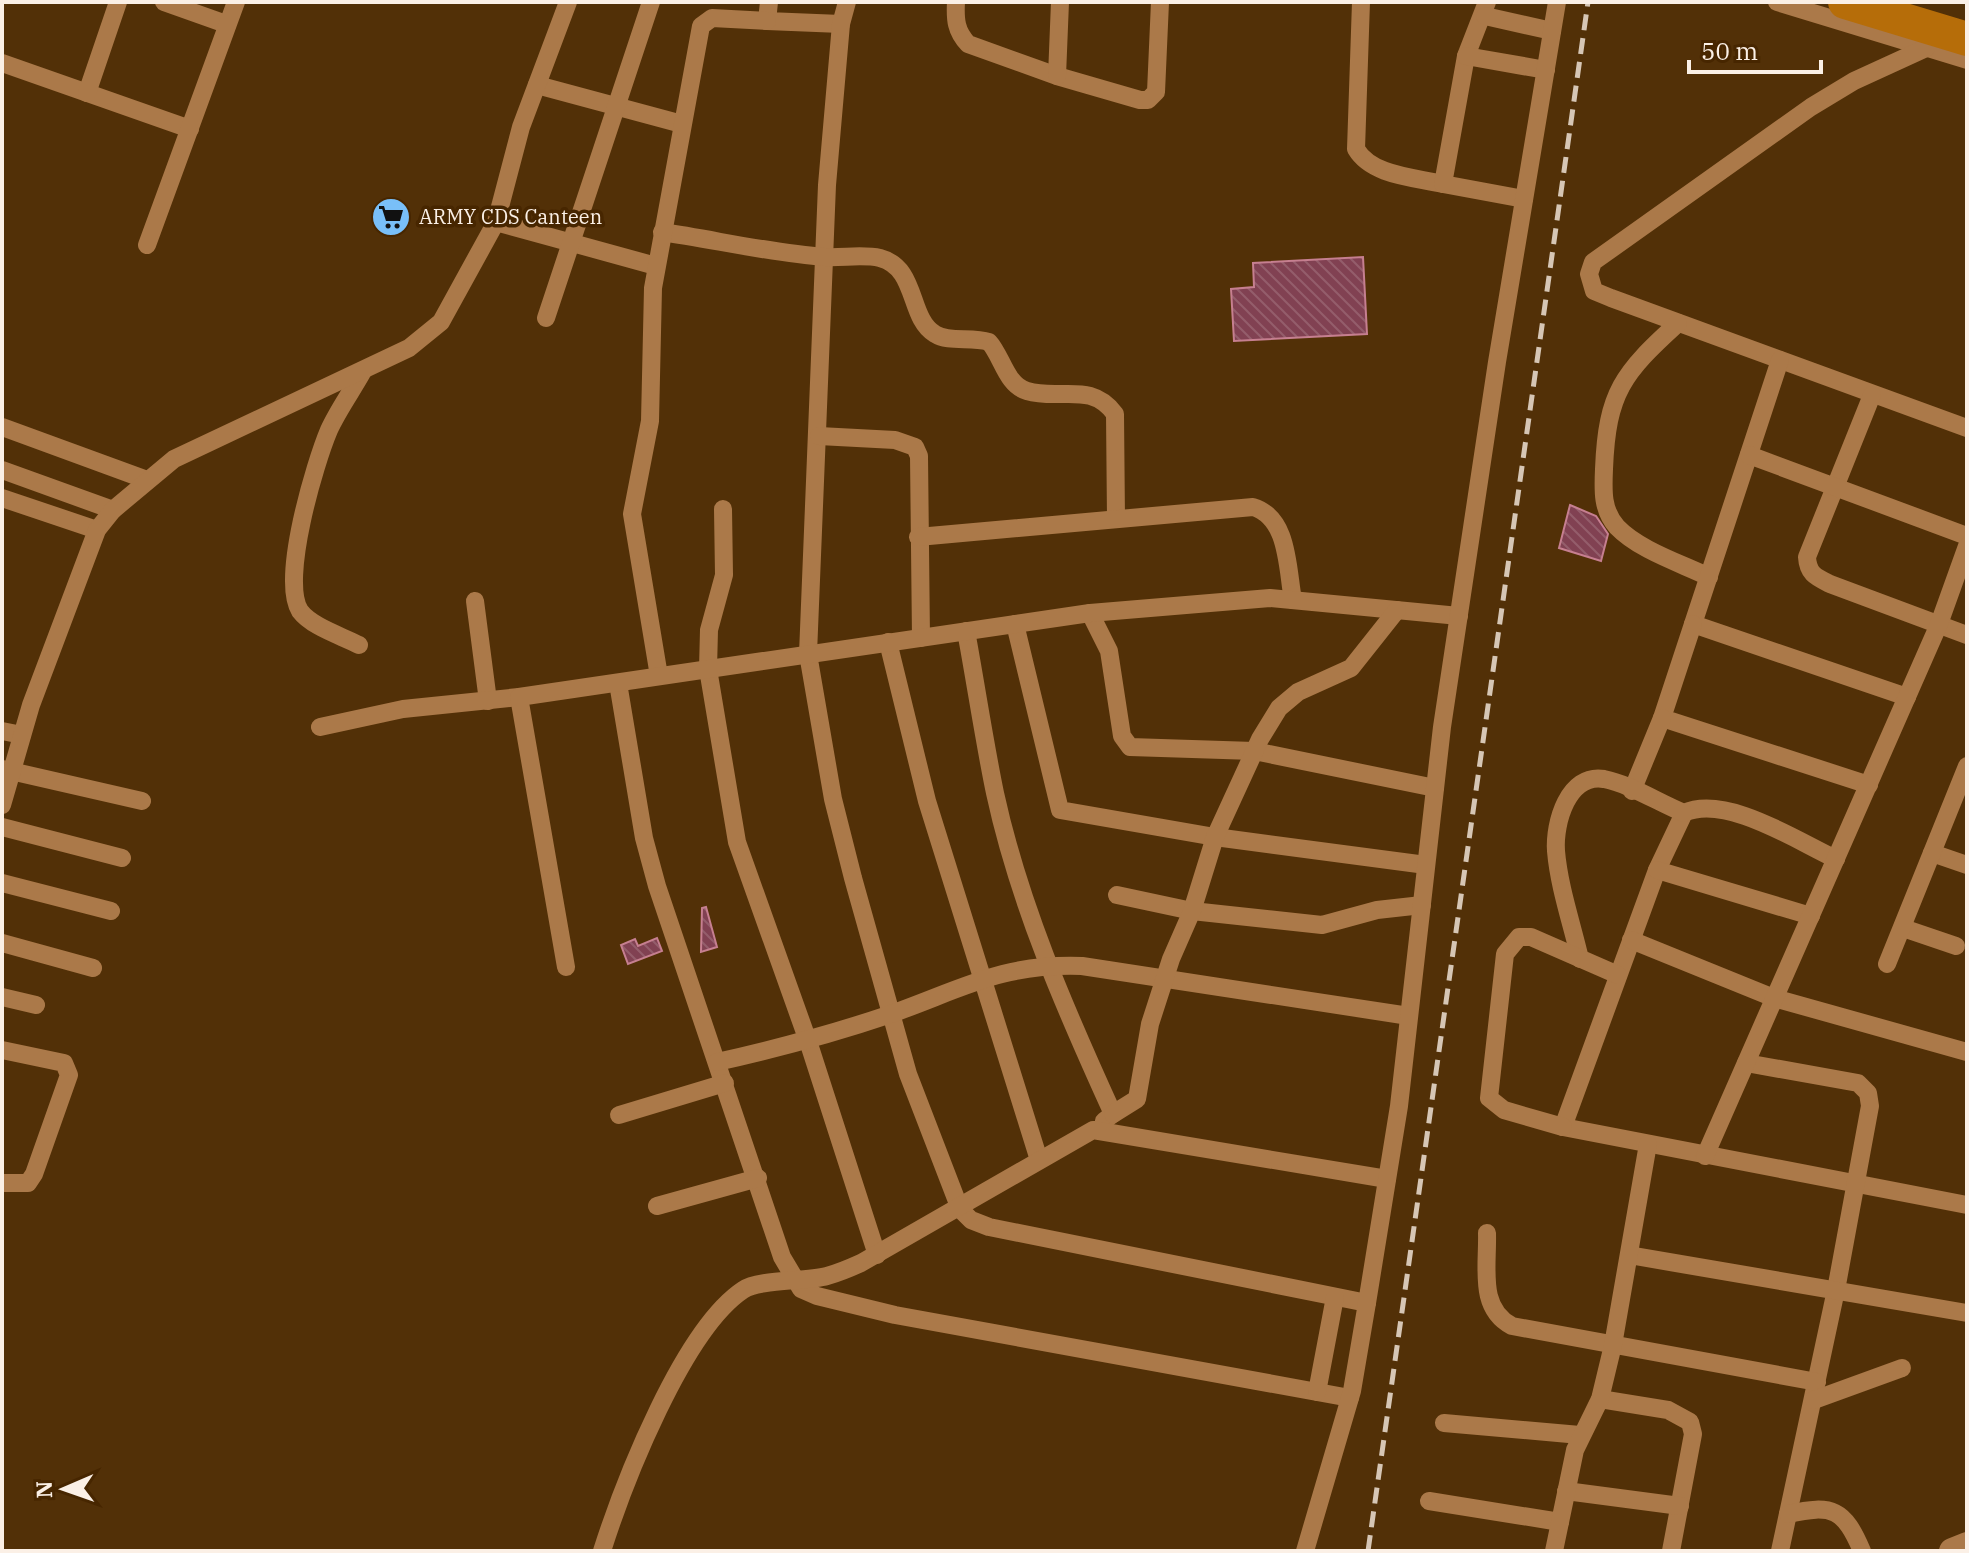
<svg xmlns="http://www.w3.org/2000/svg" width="1969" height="1553" font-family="'IBM Plex Serif',serif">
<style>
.building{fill:url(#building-back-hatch);stroke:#c67f90;stroke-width:2}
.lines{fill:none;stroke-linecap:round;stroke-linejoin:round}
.street{stroke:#ab7949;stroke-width:18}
.secondary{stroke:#ab7949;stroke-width:26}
.highway{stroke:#b66d09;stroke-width:34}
.rail{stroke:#d6c6b5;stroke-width:5;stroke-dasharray:16 8;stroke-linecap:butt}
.labels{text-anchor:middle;stroke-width:7;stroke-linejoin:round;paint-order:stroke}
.poi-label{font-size:20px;fill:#fbf0e6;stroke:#472600;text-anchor:start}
</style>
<defs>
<pattern id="building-back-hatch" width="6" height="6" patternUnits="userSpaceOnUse" patternTransform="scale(2)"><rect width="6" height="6" fill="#814152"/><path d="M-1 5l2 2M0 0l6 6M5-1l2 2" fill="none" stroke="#945d6b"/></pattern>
</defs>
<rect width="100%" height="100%" fill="#523007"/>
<!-- building -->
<g class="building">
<polygon points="1363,257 1367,334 1234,341 1231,289 1254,287 1253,263"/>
<polygon points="1570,505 1596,516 1608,534 1601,561 1559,548"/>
<polygon points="706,907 717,947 701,952 702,908"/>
<polygon points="657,938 662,951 628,964 621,945 635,939 638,946"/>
</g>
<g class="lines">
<!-- street -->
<g class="street">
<polyline points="164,2 226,24"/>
<polyline points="769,2 767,21 841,24"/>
<polyline points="847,2 841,24 827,185 808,654 833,799 853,878 908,1074 960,1209 971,1220 989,1227 1367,1303"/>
<path d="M956 2C955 20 956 31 968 44L1057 76 1140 100H1148L1156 92 1160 2"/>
<path d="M1361 2 1356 149C1372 176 1414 177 1443 184"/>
<polyline points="1487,2 1466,56 1443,184 1524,199"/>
<polyline points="1777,2 1967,60"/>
<polyline points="1485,16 1552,31"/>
<polyline points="1926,48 1854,81 1811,107 1593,262 1589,274 1594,291 1611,298 1967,428"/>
<polyline points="1466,56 1546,70"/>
<polyline points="2,63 190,129"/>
<polyline points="1057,76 1060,2"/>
<polyline points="537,85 682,124"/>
<polyline points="87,93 118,2"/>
<polyline points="496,222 656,266"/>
<path d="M662 232C716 240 771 253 825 257 843 258 863 254 880 258 918 268 908 318 935 334 949 343 972 336 989 342 1002 356 1006 385 1027 391 1060 401 1091 381 1115 414L1116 519"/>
<polyline points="147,245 236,2"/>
<polyline points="546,318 651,2"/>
<path d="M1678 323C1623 373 1607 392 1604 469 1603 491 1602 510 1617 527 1639 550 1680 563 1709 577"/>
<polyline points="1780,360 1693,624 1907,697"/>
<path d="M1872 395 1807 557C1808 574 1816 577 1830 584L1967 635"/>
<polyline points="2,427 147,480"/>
<polyline points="819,436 895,440 915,447 919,456 921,638"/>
<polyline points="1749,455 1967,536"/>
<polyline points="2,470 113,510"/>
<polyline points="2,498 97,530"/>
<polyline points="723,509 724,575 709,630 708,669 737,842 808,1041 877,1255"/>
<path d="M918 537 1253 507C1289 518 1287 568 1293 600"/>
<polyline points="475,601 488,701"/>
<polyline points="1090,613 1109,651 1122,736 1130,747 1254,751 1435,788"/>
<polyline points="1015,624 1060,810 1215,837 1426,865"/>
<polyline points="1693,624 1662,718 1869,785"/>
<path d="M966 631C976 685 984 740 995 793 1019 904 1066 1011 1113 1114L1104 1121"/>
<polyline points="888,642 927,801 1039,1160"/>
<path d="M359 645C342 636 312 627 300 611 280 580 315 463 329 430 338 410 352 391 363 371"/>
<polyline points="659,676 632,514 650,421 653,288 701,26 712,18 767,21"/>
<polyline points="618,683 644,838 657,886 782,1257 801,1289 817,1296 895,1315 1350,1398"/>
<polyline points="320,727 403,709 519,697"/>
<polyline points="2,731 22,735"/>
<polyline points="2,769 142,801"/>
<polyline points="1632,791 1662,718"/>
<polyline points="2,805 31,705 97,530 113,510 174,459 409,348 441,322 496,222 521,127 568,2"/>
<polyline points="2,827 122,858"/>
<polyline points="1932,853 1967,865"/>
<path d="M1836 859C1797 841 1726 794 1684 813L1657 870 1563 1127 1967 1205"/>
<polyline points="1657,870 1811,916"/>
<polyline points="2,883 111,911"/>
<polyline points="1117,895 1192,911 1322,925 1377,910 1422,905"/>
<polyline points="1903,928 1956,946"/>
<polyline points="1631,940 1774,998 1967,1052"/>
<polyline points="2,943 93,968"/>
<path d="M1580 959C1572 924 1559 887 1556 851 1554 823 1568 773 1604 779 1630 784 1659 803 1684 813"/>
<polyline points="1887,964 1967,766"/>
<polyline points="566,967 519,697 1090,613 1270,598 1459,616"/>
<polyline points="2,997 36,1005"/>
<polyline points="2,1050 64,1063 69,1075 34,1174 28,1183 2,1183"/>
<path d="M717 1062C775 1049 832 1034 888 1015 960 990 1001 963 1082 966L1409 1016"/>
<polyline points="1746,1063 1858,1083 1868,1093 1870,1106 1836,1290 1780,1551"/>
<polyline points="1113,1114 1137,1099 1150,1024 1171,959 1192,911 1215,837 1260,739 1279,708 1298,692 1351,668 1397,610"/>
<polyline points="619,1115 725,1083"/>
<polyline points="1563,1127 1504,1110 1489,1098 1505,954 1519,937 1531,937 1618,975"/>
<polyline points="1705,1156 1939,624 1967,546"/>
<polyline points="657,1206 758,1178"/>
<path d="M1487 1233C1488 1268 1478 1308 1512 1326L1817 1382"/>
<polyline points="1629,1255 1967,1313"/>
<polyline points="1317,1392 1335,1297"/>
<polyline points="1600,1399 1668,1410 1690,1422 1693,1434 1671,1551"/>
<polyline points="1814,1400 1902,1368"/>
<polyline points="1444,1423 1580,1435"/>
<polyline points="1566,1491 1680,1506"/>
<polyline points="1429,1501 1560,1522"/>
<path d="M1788 1514C1833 1504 1844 1509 1862 1551"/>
<path d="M602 1551C624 1482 683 1330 743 1290 759 1279 805 1282 827 1276 838 1273 850 1268 861 1263L1093 1130 1387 1179"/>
<polyline points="1305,1551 1352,1391 1367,1303 1399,1106 1442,727 1497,362 1557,2"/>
<polyline points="1554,1551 1575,1450 1600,1399 1613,1345 1648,1144"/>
</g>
<!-- secondary -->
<polyline class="secondary" points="1952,1551 1967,1545"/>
<!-- highway -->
<polyline class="highway" points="1845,2 1967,39"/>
<!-- rail -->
<polyline class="rail" points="1368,1551 1588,2"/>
</g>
<!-- icons -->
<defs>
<g id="supermarket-disc" transform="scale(2)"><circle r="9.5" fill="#79bff8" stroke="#472600"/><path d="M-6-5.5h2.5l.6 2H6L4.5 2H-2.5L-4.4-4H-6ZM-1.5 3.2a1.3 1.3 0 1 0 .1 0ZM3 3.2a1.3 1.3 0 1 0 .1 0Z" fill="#111"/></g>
</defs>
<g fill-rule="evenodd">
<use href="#supermarket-disc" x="391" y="217"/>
</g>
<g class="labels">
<!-- poi labels -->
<g class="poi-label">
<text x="419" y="224">ARMY CDS Canteen</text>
</g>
</g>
<!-- border -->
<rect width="1969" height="1553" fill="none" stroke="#fbf0e6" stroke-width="8"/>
<!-- north arrow -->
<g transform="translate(64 1489) rotate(268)" stroke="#472600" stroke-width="6" paint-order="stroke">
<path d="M0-6L14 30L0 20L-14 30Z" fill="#fbf0e6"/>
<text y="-12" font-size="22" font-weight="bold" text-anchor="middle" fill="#fbf0e6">N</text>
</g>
<!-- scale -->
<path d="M1689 60v12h132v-12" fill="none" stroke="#fbf0e6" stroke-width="4"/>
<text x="1701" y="60" font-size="24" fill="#fbf0e6" stroke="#472600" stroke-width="6" paint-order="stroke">50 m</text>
</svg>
